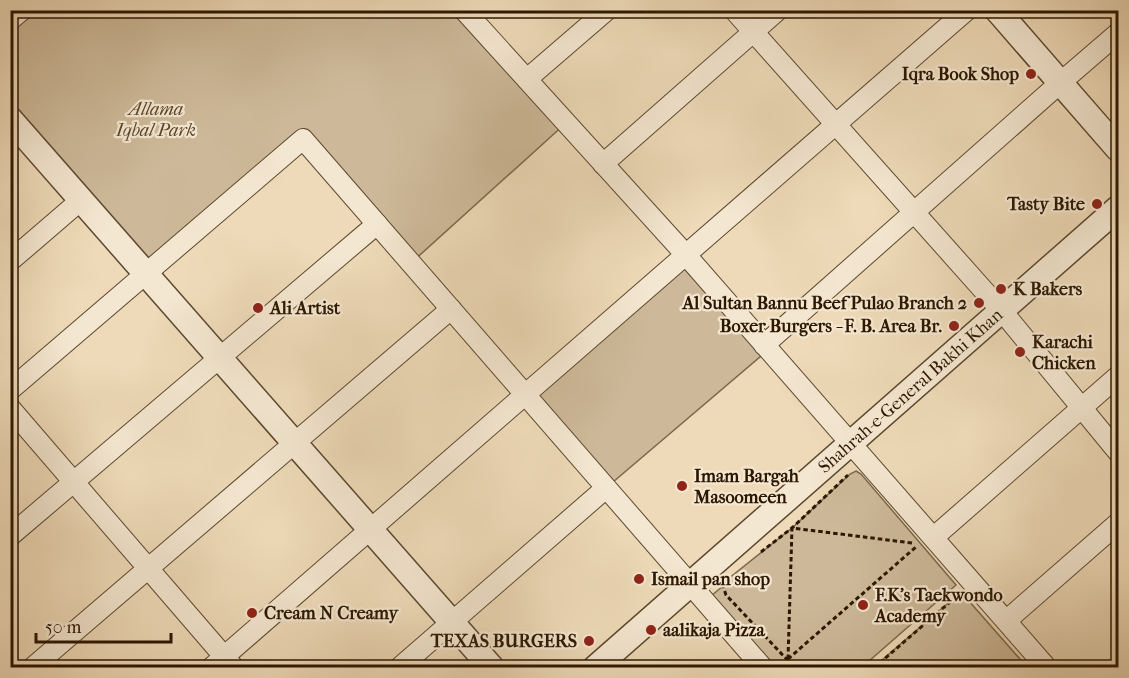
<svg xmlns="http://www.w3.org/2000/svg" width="1129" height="678" font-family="'IM FELL French Canon',serif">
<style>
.green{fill:#cdb999;stroke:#7c684c;stroke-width:1.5}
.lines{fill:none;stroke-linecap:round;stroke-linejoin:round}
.minor-casing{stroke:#5c482e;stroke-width:22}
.tertiary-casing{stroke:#5c482e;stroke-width:27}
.path{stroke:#2c1700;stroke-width:3;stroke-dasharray:4.5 3;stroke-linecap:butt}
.minor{stroke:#f4e7d1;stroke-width:20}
.tertiary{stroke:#f4e7d1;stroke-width:24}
.poi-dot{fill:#8f2418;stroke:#f4e7d1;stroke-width:2}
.labels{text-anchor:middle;stroke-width:4.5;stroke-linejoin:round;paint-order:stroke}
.poi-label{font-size:18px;font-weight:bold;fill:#2c1700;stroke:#f4e7d1;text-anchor:start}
.park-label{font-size:18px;font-style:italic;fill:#5c482e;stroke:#f4e7d1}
.street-label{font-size:18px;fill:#2c1700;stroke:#f4e7d1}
</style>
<rect width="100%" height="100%" fill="#eedab8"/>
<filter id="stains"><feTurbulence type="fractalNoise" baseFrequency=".00333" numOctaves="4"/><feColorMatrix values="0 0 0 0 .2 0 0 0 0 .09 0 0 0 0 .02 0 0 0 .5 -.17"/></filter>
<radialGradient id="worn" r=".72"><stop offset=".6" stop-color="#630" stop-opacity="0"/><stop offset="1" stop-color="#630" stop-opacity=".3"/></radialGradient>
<!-- green -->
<g class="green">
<polygon points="22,10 464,11 566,123 411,263 303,139 146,273 11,119 10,20"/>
<polygon points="686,255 768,350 606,488 525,394"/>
<polygon points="856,471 861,474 956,585 861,668 775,667 711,596 723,586 728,579 792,528 850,474"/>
<polygon points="961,592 1027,667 874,667"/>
</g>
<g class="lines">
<!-- minor casing -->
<g class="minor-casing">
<g id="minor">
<polyline points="464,10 686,255 1047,668"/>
<polyline points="734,10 1002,311 1118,452"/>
<polyline points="10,20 22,10"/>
<polyline points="527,79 607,10"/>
<polyline points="603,164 778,10"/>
<polyline points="10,261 81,200"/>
<polyline points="764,345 1060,83 1118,33"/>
<polyline points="10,390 303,139 763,668"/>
<polyline points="10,408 234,668"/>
<polyline points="10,536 377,224"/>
<polyline points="934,537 1118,376"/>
<polyline points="1007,620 1118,523"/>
<polyline points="32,668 451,309"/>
<polyline points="211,668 967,10"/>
<polyline points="399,668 606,488"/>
<polyline points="1117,668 1118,667"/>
</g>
</g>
<!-- tertiary casing -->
<g class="tertiary-casing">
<g id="tertiary">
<polyline points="997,10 1118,149"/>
<polyline points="10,119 492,668"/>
<path id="s1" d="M595 668 1118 208"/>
</g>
</g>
<!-- path -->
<g class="path">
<polyline points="761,552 792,528 848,475"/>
<polyline points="724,584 723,586 726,595 795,668"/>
<polyline points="788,659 792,528 912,543"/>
<polyline points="788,659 917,546"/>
<polyline points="874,668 958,595"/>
</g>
<!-- minor -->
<use href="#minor" class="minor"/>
<!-- tertiary -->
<use href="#tertiary" class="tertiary"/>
</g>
<!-- markers -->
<g class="poi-dot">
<circle cx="1031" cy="74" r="6"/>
<circle cx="1097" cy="204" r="6"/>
<circle cx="1001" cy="289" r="6"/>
<circle cx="979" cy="303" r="6"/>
<circle cx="258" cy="308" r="6"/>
<circle cx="954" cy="326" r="6"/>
<circle cx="1020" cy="352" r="6"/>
<circle cx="682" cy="486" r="6"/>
<circle cx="639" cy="579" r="6"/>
<circle cx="863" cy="605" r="6"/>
<circle cx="252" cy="613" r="6"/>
<circle cx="651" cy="630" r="6"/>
<circle cx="589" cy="641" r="6"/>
</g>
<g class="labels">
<!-- poi labels -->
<g class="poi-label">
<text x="1019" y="80" text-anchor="end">Iqra Book Shop</text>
<text x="1085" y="210" text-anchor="end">Tasty Bite</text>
<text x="1013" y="295">K Bakers</text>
<text x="967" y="309" text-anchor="end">Al Sultan Bannu Beef Pulao Branch 2</text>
<text x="270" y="314">Ali Artist</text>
<text x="942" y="332" text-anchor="end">Boxer Burgers - F. B. Area Br.</text>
<text x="1032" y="348">Karachi<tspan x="1032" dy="21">Chicken</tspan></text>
<text x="694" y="482">Imam Bargah<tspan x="694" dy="21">Masoomeen</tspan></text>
<text x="651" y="585">Ismail pan shop</text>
<text x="875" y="601">F.K's Taekwondo<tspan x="875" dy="21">Academy</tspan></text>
<text x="264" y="619">Cream N Creamy</text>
<text x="663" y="636">aalikaja Pizza</text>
<text x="577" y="647" text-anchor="end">TEXAS BURGERS</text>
</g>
<!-- park labels -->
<g class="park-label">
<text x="156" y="115">Allama<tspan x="156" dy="21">Iqbal Park</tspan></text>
</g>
<!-- street labels -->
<g class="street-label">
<text dy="6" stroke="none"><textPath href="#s1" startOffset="420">Shahrah-e-General Bakhi Khan</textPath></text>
</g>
</g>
<!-- margin -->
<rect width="1129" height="678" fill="none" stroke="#eedab8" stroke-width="36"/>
<rect x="12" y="12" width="1105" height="654" fill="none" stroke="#2c1700" stroke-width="3"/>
<rect x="18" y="18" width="1093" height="642" fill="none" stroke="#2c1700" stroke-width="1.5"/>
<!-- scale -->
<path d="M36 633v9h135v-9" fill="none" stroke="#2c1700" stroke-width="3"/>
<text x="45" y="633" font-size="18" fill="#2c1700" stroke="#f4e7d1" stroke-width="4.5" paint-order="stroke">50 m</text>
<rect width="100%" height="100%" filter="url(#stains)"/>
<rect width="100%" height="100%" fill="url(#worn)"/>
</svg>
